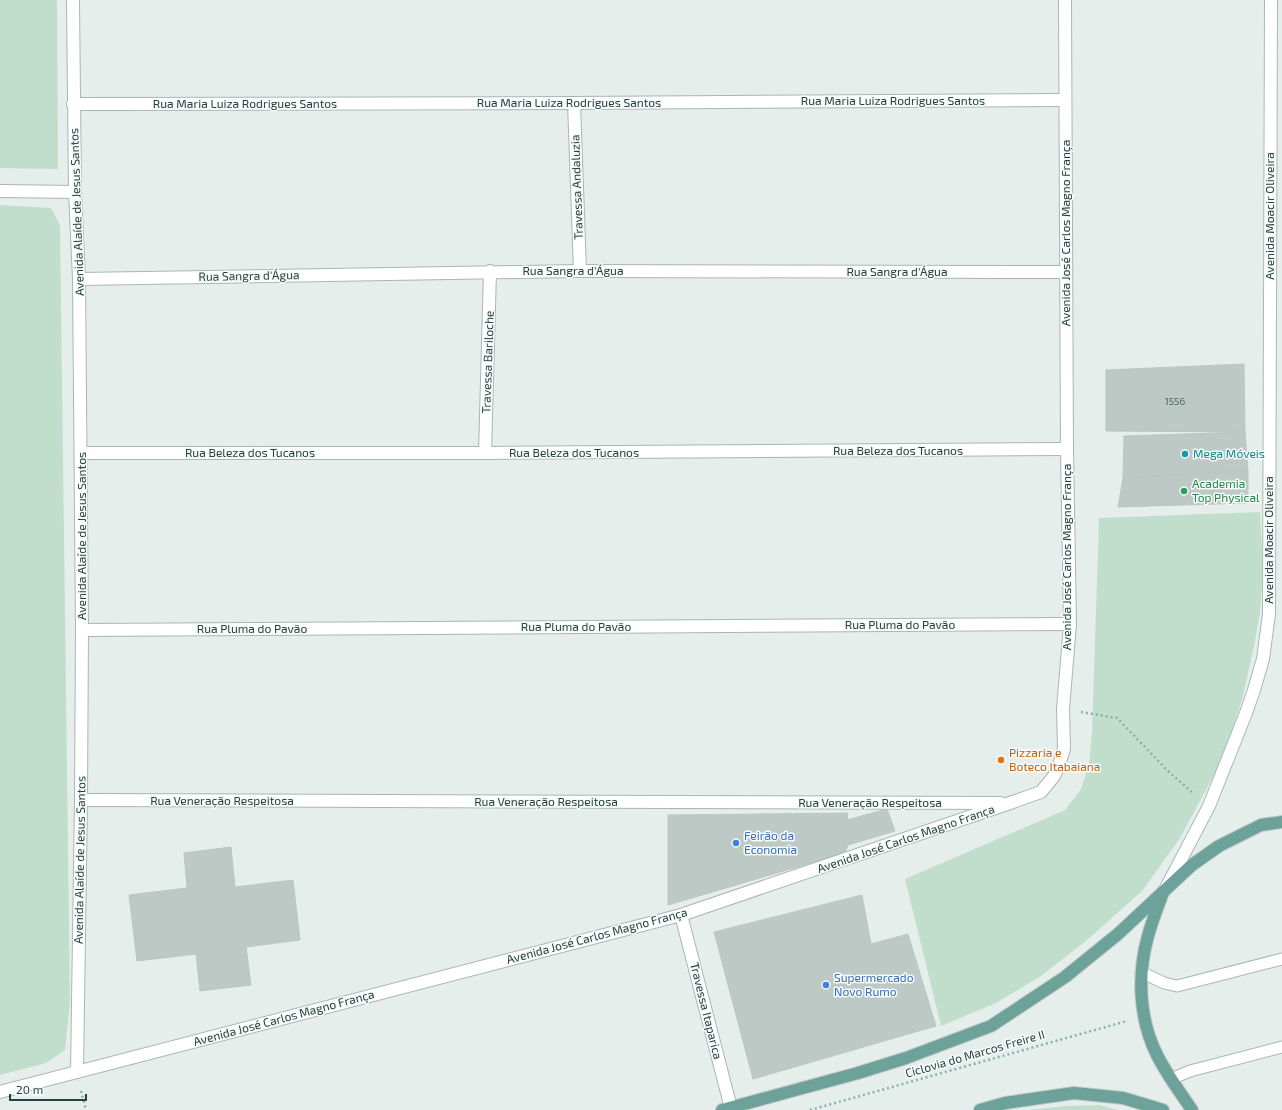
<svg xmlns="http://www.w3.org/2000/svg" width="1282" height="1110" font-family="'Exo 2',sans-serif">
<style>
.green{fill:#c1decc}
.building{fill:#bcc9c5;stroke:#b9c8c4}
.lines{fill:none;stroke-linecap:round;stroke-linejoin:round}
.service-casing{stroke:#a8b6b4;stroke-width:13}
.minor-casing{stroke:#a8b6b4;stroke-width:14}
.secondary-casing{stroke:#a5bab5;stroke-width:14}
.primary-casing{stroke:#c2cac9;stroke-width:14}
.path{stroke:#88b1a9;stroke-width:2.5;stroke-dasharray:2 3;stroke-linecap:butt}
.service{stroke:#fff;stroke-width:11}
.minor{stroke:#fff;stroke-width:12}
.secondary{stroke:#fff;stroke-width:12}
.primary{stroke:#6da29b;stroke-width:12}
.culture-dot{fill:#0f9aa8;stroke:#f7fbf9;stroke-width:1.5}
.leisure-dot{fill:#2e9e5b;stroke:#f7fbf9;stroke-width:1.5}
.food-dot{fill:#e8710a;stroke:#f7fbf9;stroke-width:1.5}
.shop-dot{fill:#3f7fe0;stroke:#f7fbf9;stroke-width:1.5}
.labels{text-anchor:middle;stroke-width:3;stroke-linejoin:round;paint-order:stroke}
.number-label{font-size:10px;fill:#4b625f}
.street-label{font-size:12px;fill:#25403d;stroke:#f7fbf9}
.culture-label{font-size:12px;fill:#0d838f;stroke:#f7fbf9;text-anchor:start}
.leisure-label{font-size:12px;fill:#27864d;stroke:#f7fbf9;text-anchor:start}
.food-label{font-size:12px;fill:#c56008;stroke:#f7fbf9;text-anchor:start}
.shop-label{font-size:12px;fill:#366cbe;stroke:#f7fbf9;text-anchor:start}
</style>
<rect width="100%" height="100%" fill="#e6eeec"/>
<!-- green -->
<g class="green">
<polygon points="0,0 57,0 58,169 0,168"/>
<polygon points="0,205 51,208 60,225 70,1002 65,1050 46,1063 0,1075"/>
<polygon points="1260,512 1263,571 1260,613 1254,646 1242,700 1222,760 1180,838 1143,890 1086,941 1041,976 996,1003 941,1026 905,879 1065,810 1081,789 1089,764 1092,733 1099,518"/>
<polygon points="1100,1105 1118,1110 1030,1110 1065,1106"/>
</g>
<!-- building -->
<g class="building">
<polygon points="1244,364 1245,432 1106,431 1106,370"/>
<polygon points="1245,432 1248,471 1123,478 1124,436"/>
<polygon points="1248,471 1248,503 1118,507 1123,478"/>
<polygon points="887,809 895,831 848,845 845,853 668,905 668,815 848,813 847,820"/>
<polygon points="231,847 235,887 293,880 300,940 246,947 251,985 200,991 196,954 137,961 129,895 187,888 184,853"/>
<polygon points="862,895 871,944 908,934 936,1026 753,1079 714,932"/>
</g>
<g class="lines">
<!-- service casing -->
<g class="service-casing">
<g id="service">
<polyline points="1141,972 1164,983 1177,986 1282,959"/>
<polyline points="1171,1079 1190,1071 1282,1047"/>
</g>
</g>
<!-- minor casing -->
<g class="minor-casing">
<g id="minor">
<polyline points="73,0 75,192 79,279 82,630 81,800 77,1072"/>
<polyline points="574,103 580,271"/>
<polyline points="73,104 574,103 1065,100"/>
<polyline points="0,191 75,192"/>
<polyline points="79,279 580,271 1066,272"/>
<polyline points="82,453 485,453 1067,449"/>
<polyline points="485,453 490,271"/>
<polyline points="82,630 1070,624"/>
<polyline points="81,800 1001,803"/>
<polyline points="681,915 731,1108"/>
<polyline points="0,1092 681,915 1010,803 1041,792 1054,776 1059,765 1064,749 1063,709 1070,624 1067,449 1065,0"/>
</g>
</g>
<!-- secondary casing -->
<g class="secondary-casing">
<polyline id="secondary" points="1165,890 1209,806 1246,713 1254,690 1263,659 1269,614 1271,0"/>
</g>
<!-- primary casing -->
<g class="primary-casing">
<g id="primary">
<path d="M1163 892C1158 907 1152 921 1148 936 1137 975 1139 1019 1157 1055 1167 1075 1180 1092 1192 1110"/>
<polyline points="722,1110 858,1073 906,1058 991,1026 1065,977 1118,934 1192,865 1219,846 1261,825 1282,822"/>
<polyline points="980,1110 1005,1103 1074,1093 1123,1098 1163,1110"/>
</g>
</g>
<!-- path -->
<g class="path">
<polyline points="1081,712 1117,718 1169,772 1193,793"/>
<polyline points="81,1091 86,1110"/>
<polyline points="810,1110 1127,1021"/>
</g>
<!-- service -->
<use href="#service" class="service"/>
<!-- minor -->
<use href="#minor" class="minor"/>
<!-- secondary -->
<use href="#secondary" class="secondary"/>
<!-- primary -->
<use href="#primary" class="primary"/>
</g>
<!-- markers -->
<circle class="culture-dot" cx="1185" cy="454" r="4"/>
<circle class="leisure-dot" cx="1184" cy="491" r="4"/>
<circle class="food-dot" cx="1001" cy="760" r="4"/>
<g class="shop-dot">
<circle cx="736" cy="843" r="4"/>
<circle cx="826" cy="985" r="4"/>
</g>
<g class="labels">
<!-- number labels -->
<g class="number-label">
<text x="1175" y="405">1556</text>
</g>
<!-- street labels -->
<g class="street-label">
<text x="893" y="105">Rua Maria Luiza Rodrigues Santos</text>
<text x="569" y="107">Rua Maria Luiza Rodrigues Santos</text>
<text x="245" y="108">Rua Maria Luiza Rodrigues Santos</text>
<text transform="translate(577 187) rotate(-92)" y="4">Travessa Andaluzia</text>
<text transform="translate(77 212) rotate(-92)" y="4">Avenida Alaíde de Jesus Santos</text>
<text transform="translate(1270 216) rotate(-90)" y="4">Avenida Moacir Oliveira</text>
<text transform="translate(1066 233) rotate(-90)" y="4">Avenida José Carlos Magno França</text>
<text x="573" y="275">Rua Sangra d'Água</text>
<text x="897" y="276">Rua Sangra d'Água</text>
<text transform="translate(249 276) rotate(-1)" y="4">Rua Sangra d'Água</text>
<text transform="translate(488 362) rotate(-88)" y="4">Travessa Bariloche</text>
<text x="898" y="455">Rua Beleza dos Tucanos</text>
<text x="250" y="457">Rua Beleza dos Tucanos</text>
<text x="574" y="457">Rua Beleza dos Tucanos</text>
<text transform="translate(82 536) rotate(-90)" y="4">Avenida Alaíde de Jesus Santos</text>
<text transform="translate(1269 540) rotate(-90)" y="4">Avenida Moacir Oliveira</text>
<text transform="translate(1067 557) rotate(-90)" y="4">Avenida José Carlos Magno França</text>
<text x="900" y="629">Rua Pluma do Pavão</text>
<text x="576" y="631">Rua Pluma do Pavão</text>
<text x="252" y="633">Rua Pluma do Pavão</text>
<text x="222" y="805">Rua Veneração Respeitosa</text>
<text x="546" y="806">Rua Veneração Respeitosa</text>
<text x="870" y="807">Rua Veneração Respeitosa</text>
<text transform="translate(906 839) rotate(-19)" y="4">Avenida José Carlos Magno França</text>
<text transform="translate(80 860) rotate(-89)" y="4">Avenida Alaíde de Jesus Santos</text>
<text transform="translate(597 936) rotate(-15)" y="4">Avenida José Carlos Magno França</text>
<text transform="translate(706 1011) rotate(76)" y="4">Travessa Itaparica</text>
<text transform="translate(284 1018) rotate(-15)" y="4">Avenida José Carlos Magno França</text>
<text transform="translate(975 1054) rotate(-16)" y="4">Ciclovia do Marcos Freire II</text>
</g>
<!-- culture labels -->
<g class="culture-label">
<text x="1193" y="458">Mega Móveis</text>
</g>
<!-- leisure labels -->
<g class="leisure-label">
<text x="1192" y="488">Academia<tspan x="1192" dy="14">Top Physical</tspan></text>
</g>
<!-- food labels -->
<g class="food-label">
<text x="1009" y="757">Pizzaria e<tspan x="1009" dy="14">Boteco Itabaiana</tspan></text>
</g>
<!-- shop labels -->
<g class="shop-label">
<text x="744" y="840">Feirão da<tspan x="744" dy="14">Economia</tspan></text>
<text x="834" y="982">Supermercado<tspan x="834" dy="14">Novo Rumo</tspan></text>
</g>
</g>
<!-- scale -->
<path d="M10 1094v6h76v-6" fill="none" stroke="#25403d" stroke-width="2"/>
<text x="16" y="1094" font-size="12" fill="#25403d" stroke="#f7fbf9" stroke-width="3" paint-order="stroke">20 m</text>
</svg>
